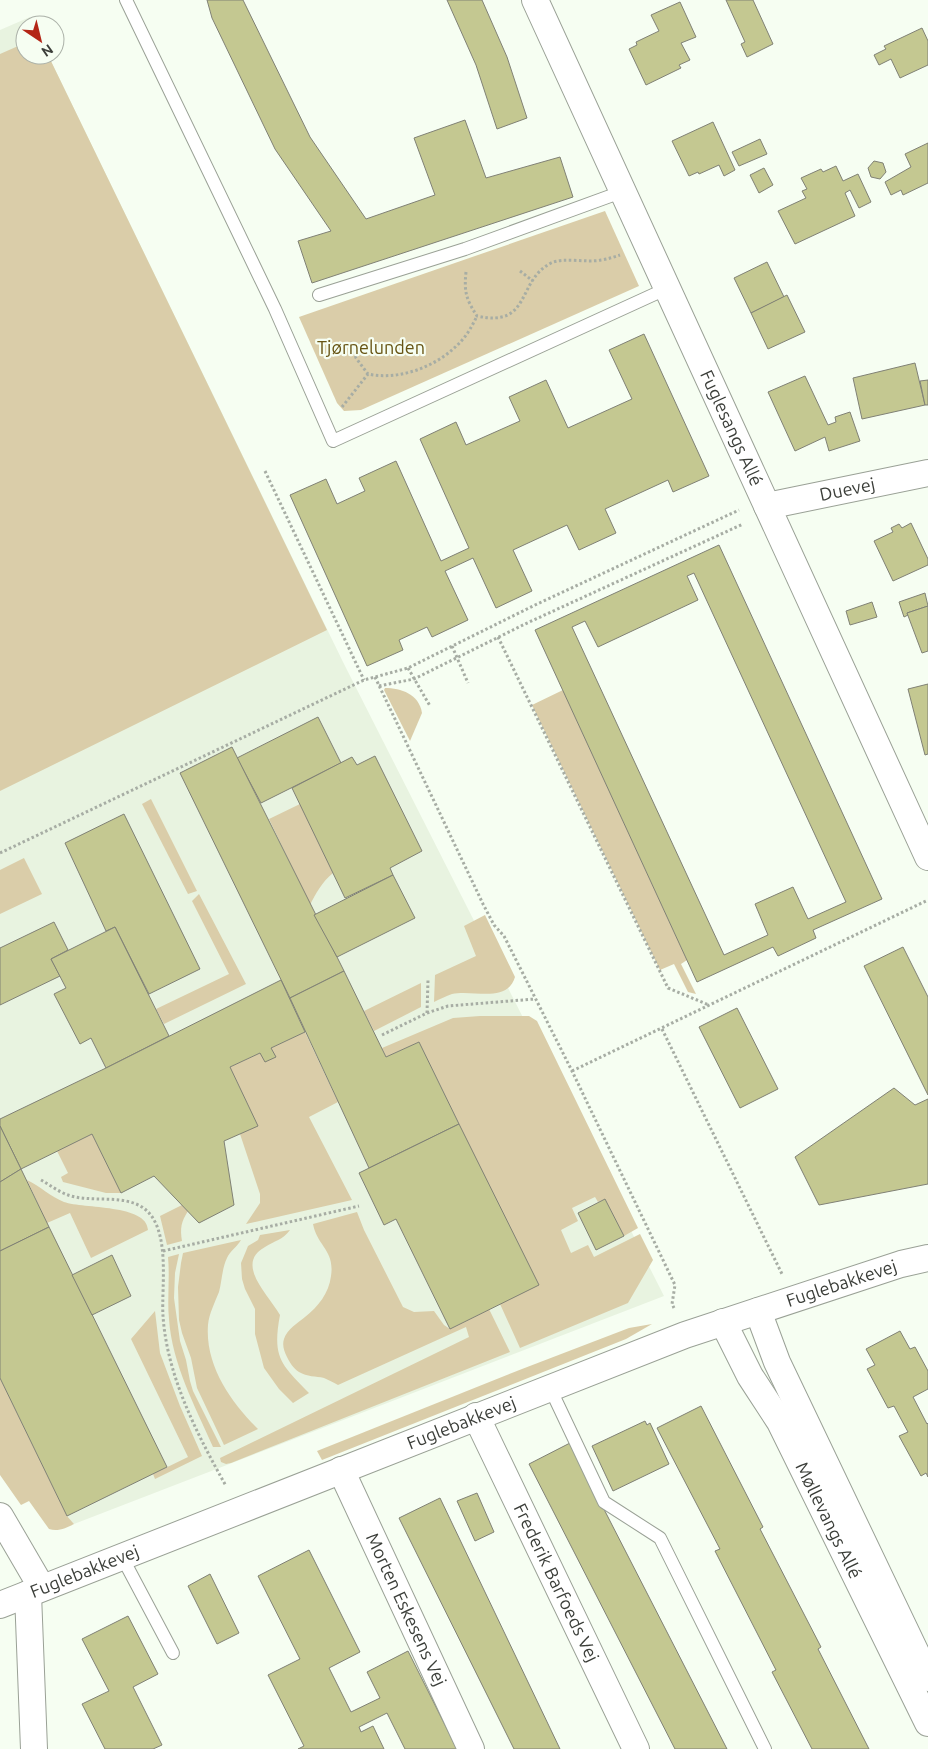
<svg xmlns="http://www.w3.org/2000/svg" width="928" height="1749" font-family="Ubuntu,sans-serif">
<style>
.built{fill:#e8f3e0}
.green{fill:#dacda9}
.building{fill:#c4c891;stroke:#808175;fill-rule:evenodd}
.lines{fill:none;stroke-linecap:round;stroke-linejoin:round}
.service-casing{stroke:#9aa196;stroke-width:14}
.minor-casing{stroke:#9aa196;stroke-width:28}
.path{stroke:#a7ada4;stroke-width:3;stroke-dasharray:2.5 2.5;stroke-linecap:butt}
.service{stroke:#fff;stroke-width:12}
.minor{stroke:#fff;stroke-width:26}
.labels{text-anchor:middle;stroke-width:4.5;stroke-linejoin:round;paint-order:stroke}
.park-label{font-size:18px;fill:#675413;stroke:#f6fef2}
.street-label{font-size:18px;fill:#3b3e39;stroke:#f6fef2}
</style>
<rect width="100%" height="100%" fill="#f6fef2"/>
<!-- built -->
<polygon class="built" points="30,17 34,25 25,25 25,55 48,55 343,662 664,1296 74,1524 67,1516 0,1415 0,30"/>
<!-- green -->
<g class="green">
<polygon points="25,43 25,55 48,55 327,630 0,791 0,54"/>
<polygon points="605,211 639,286 361,410 344,411 337,403 299,317"/>
<path d="M385 688C401 688 419 694 422 713L410 741 384 690Z"/>
<polygon points="563,690 687,960 681,964 696,994 688,992 674,964 660,970 532,705"/>
<polygon points="151,799 197,891 188,894 142,804"/>
<path d="M300 804 333 873C322 882 316 893 310 905L269 819Z"/>
<polygon points="24,858 42,894 0,914 0,870"/>
<polygon points="199,894 246,984 164,1024 156,1009 229,974 192,901"/>
<path d="M485 915 515 977C507 1004 473 989 452 994 446 996 440 999 434 1002L435 975 476 956 464 926Z"/>
<polygon points="421,983 421,1007 374,1031 364,1011"/>
<polygon points="480,1016 529,1016 537,1021 638,1228 624,1236 605,1199 598,1202 595,1197 572,1208 578,1221 561,1230 571,1253 588,1245 594,1257 640,1234 653,1260 628,1303 520,1348 500,1304 459,1124 419,1042 386,1057 382,1048 453,1018"/>
<polygon points="305,1032 338,1102 309,1117 352,1200 246,1224 260,1203 260,1194 240,1134 257,1125 230,1067 260,1053 275,1057 271,1048"/>
<polygon points="92,1134 121,1193 106,1193 63,1182 61,1177 68,1173 57,1151"/>
<path d="M27 1180C40 1186 51 1197 64 1202 84 1209 147 1204 148 1230L91 1258 70 1213 47 1223Z"/>
<path d="M182 1205 188 1211C181 1222 180 1228 182 1241L167 1245 160 1216Z"/>
<path d="M357 1212 364 1230 403 1307 414 1312 434 1311 444 1325 450 1329 489 1309 510 1352 231 1463 226 1464 221 1462 220 1458 469 1337 466 1327 338 1385C334 1383 329 1380 324 1378 316 1376 307 1377 299 1372 293 1368 290 1363 287 1357 284 1351 282 1345 284 1339 287 1329 298 1323 305 1317 318 1307 329 1293 331 1276 335 1250 317 1246 313 1224Z"/>
<path d="M290 1230C283 1240 274 1241 265 1247 234 1264 269 1295 280 1315 272 1358 281 1364 309 1393L293 1403 279 1389 264 1368 255 1334V1309L245 1289 242 1279 241 1263 246 1251 248 1246 258 1240 260 1235Z"/>
<path d="M241 1240C237 1247 230 1251 227 1258 222 1268 222 1281 219 1292 215 1302 209 1314 208 1325 205 1366 231 1402 258 1429L224 1445 197 1388 191 1358 182 1333 179 1320 178 1287 181 1263 183 1253Z"/>
<path d="M179 1254 175 1273 174 1298 180 1341 186 1360 190 1381 193 1391 221 1447H213C195 1406 172 1364 169 1319 167 1299 170 1278 168 1257Z"/>
<polygon points="155,1311 160,1353 180,1406 202,1456 155,1479 153,1474 188,1457 131,1339"/>
<polygon points="652,1324 626,1339 322,1460 317,1451 522,1369 629,1328"/>
<path d="M0 1378 67 1516 74 1524C66 1528 58 1532 49 1529L29 1501 21 1505 0 1475Z"/>
</g>
<!-- building -->
<g class="building">
<polygon points="207,0 243,0 310,137 366,219 435,195 414,138 465,120 486,178 560,157 573,197 312,283 298,241 331,231 275,149 212,18"/>
<polygon points="447,0 482,0 507,57 527,118 497,129 476,65"/>
<polygon points="726,0 753,0 773,44 747,57 741,44 745,42"/>
<polygon points="680,2 696,37 681,43 690,60 679,65 681,68 646,85 629,49 637,45 636,42 659,31 651,15"/>
<polygon points="922,28 928,41 928,65 900,78 891,59 879,65 874,55 886,49 884,46"/>
<polygon points="713,122 735,170 724,176 719,165 699,174 698,172 689,176 672,141"/>
<polygon points="760,139 767,154 739,166 732,152"/>
<polygon points="928,143 928,183 903,195 901,190 891,195 885,182 911,167 905,154"/>
<polygon points="874,161 883,163 886,172 880,179 871,177 868,168"/>
<polygon points="836,166 843,181 858,174 871,202 859,208 850,190 845,193 855,216 795,244 778,211 806,198 802,191 807,189 801,178 821,169 823,172"/>
<polygon points="764,168 773,185 759,193 750,175"/>
<polygon points="767,262 784,297 751,313 734,278"/>
<polygon points="787,295 805,332 768,349 751,313"/>
<polygon points="644,334 709,476 673,492 668,480 605,509 616,533 579,550 567,525 513,550 532,591 496,608 473,558 445,571 468,620 432,637 427,627 399,640 403,650 367,666 290,495 326,479 337,504 365,491 359,478 396,461 441,561 469,548 420,439 456,422 466,445 520,421 509,397 546,380 568,428 632,399 609,350"/>
<polygon points="915,363 925,405 862,419 853,378"/>
<polygon points="805,376 828,425 836,422 835,417 850,412 860,441 829,451 825,437 795,451 768,392"/>
<polygon points="928,380 928,405 925,405 920,381"/>
<polygon points="911,523 928,559 928,565 893,581 874,541 893,532 891,528 899,524 902,528"/>
<path d="M719 545 882 899 813 930 816 938 778 956 773 947 697 982 535 630ZM694 573 846 902 808 919 793 887 755 904 768 935 724 955 572 627 585 621 598 647 698 600 687 576Z"/>
<polygon points="925,593 928,606 907,613 908,615 904,617 899,602"/>
<polygon points="872,602 877,617 850,625 846,611"/>
<polygon points="928,606 928,651 922,653 907,613"/>
<polygon points="928,684 928,754 925,755 908,689"/>
<polygon points="318,717 341,763 261,803 237,758"/>
<polygon points="232,747 344,971 290,998 180,773"/>
<polygon points="375,756 422,851 390,868 393,875 345,898 292,788 352,757 357,765"/>
<polygon points="124,814 200,969 149,994 115,927 106,931 65,843"/>
<polygon points="393,875 415,918 337,957 314,915"/>
<polygon points="54,922 68,950 51,959 60,976 0,1005 0,948"/>
<polygon points="115,927 169,1036 106,1068 91,1038 80,1044 54,994 66,988 51,959"/>
<polygon points="903,947 928,997 928,1095 864,966"/>
<polygon points="344,971 386,1057 419,1042 459,1124 369,1168 290,998"/>
<polygon points="281,980 305,1032 271,1048 276,1057 265,1062 260,1053 230,1067 258,1126 224,1141 234,1205 199,1223 154,1176 121,1193 92,1134 21,1169 0,1126 0,1119 106,1068"/>
<polygon points="737,1008 778,1089 740,1108 699,1027"/>
<polygon points="894,1088 915,1105 928,1099 928,1184 819,1205 795,1157"/>
<polygon points="459,1124 539,1285 450,1329 396,1219 384,1225 359,1173"/>
<polygon points="0,1126 21,1169 0,1182"/>
<polygon points="21,1169 49,1227 0,1251 0,1182"/>
<polygon points="605,1199 624,1236 596,1250 578,1213"/>
<polygon points="49,1227 167,1467 67,1516 0,1378 0,1251"/>
<polygon points="112,1255 131,1296 92,1315 72,1275"/>
<polygon points="900,1331 910,1349 915,1347 928,1371 928,1389 913,1397 927,1424 928,1423 928,1477 926,1473 921,1476 899,1436 908,1432 894,1406 888,1408 867,1369 875,1365 866,1349"/>
<polygon points="701,1406 763,1527 760,1529 821,1647 818,1649 869,1749 812,1749 772,1672 776,1670 715,1551 720,1549 657,1428"/>
<polygon points="645,1421 647,1425 650,1423 669,1464 613,1491 592,1446"/>
<polygon points="570,1443 727,1749 675,1749 529,1464"/>
<polygon points="477,1493 494,1532 475,1541 457,1501"/>
<polygon points="440,1498 560,1749 514,1749 399,1518"/>
<polygon points="309,1550 360,1652 329,1668 351,1712 380,1698 367,1672 408,1651 457,1749 405,1749 387,1713 359,1727 361,1732 373,1726 384,1749 298,1749 304,1746 268,1675 300,1659 258,1576"/>
<polygon points="210,1574 239,1633 217,1644 188,1586"/>
<polygon points="128,1616 158,1674 133,1687 162,1745 153,1749 105,1749 82,1704 109,1691 82,1639"/>
</g>
<g class="lines">
<!-- service casing -->
<g class="service-casing">
<g id="service">
<polyline points="126,0 275,309 333,441 668,288"/>
<polyline points="319,295 465,249 624,191"/>
<polyline points="550,1388 604,1502 660,1538 765,1749"/>
<polyline points="122,1557 173,1653"/>
</g>
</g>
<!-- minor casing -->
<g class="minor-casing">
<g id="minor">
<path id="s1" d="M535 0 928 857"/>
<path id="s2" d="M767 506 928 473"/>
<polyline points="758,1311 777,1362 928,1678"/>
<path id="s3" d="M723 1322 750 1376 780 1422 928 1723"/>
<path id="s4" d="M476 1416 636 1749"/>
<path id="s5" d="M341 1470 471 1749"/>
<polyline points="0,1516 42,1588"/>
<polyline points="28,1594 34,1749"/>
<path id="s6" d="M0 1605 685 1335 901 1264 928 1258"/>
</g>
</g>
<!-- path -->
<g class="path">
<polyline points="520,271 533,281"/>
<path d="M466 272C464 292 466 299 477 316 532 328 516 281 551 263 563 257 587 263 601 260 608 259 614 257 620 255"/>
<path d="M350 342 356 358 368 374C402 381 441 365 463 339 469 332 473 324 477 316"/>
<polyline points="342,407 368,374"/>
<polyline points="265,471 364,680"/>
<polyline points="498,637 668,988 709,1005"/>
<polyline points="452,646 468,683"/>
<polyline points="408,668 430,706"/>
<polyline points="375,677 483,904 494,925 504,936 572,1071 675,1285 672,1304 674,1308"/>
<polyline points="379,686 414,679 525,624 743,524"/>
<polyline points="0,853 364,680 408,668 535,605 739,510"/>
<polyline points="427,1013 428,980"/>
<polyline points="662,1029 782,1274"/>
<polyline points="382,1035 427,1013 448,1006 535,999"/>
<polyline points="572,1071 928,900"/>
<path d="M41 1180C50 1185 59 1192 68 1195 91 1203 121 1194 142 1207 172 1226 161 1287 163 1316 167 1376 197 1434 226 1486"/>
<polyline points="163,1251 359,1206"/>
</g>
<!-- service -->
<use href="#service" class="service"/>
<!-- minor -->
<use href="#minor" class="minor"/>
</g>
<g class="labels">
<!-- park labels -->
<g class="park-label">
<text x="371" y="354">Tjørnelunden</text>
</g>
<!-- street labels -->
<g class="street-label">
<text dy="6" stroke="none"><textPath href="#s1" startOffset="471">Fuglesangs Allé</textPath></text>
<text dy="6" stroke="none"><textPath href="#s2" startOffset="82">Duevej</textPath></text>
<text dy="6" stroke="none"><textPath href="#s6" startOffset="901">Fuglebakkevej</textPath></text>
<text dy="6" stroke="none"><textPath href="#s6" startOffset="496">Fuglebakkevej</textPath></text>
<text dy="6" stroke="none"><textPath href="#s3" startOffset="225">Møllevangs Allé</textPath></text>
<text dy="6" stroke="none"><textPath href="#s6" startOffset="91">Fuglebakkevej</textPath></text>
<text dy="6" stroke="none"><textPath href="#s4" startOffset="185">Frederik Barfoeds Vej</textPath></text>
<text dy="6" stroke="none"><textPath href="#s5" startOffset="154">Morten Eskesens Vej</textPath></text>
</g>
</g>
<!-- north arrow -->
<g transform="translate(40 40) rotate(145)"><circle r="24" fill="#f6fef2" stroke="#abb1a8"/>
<path d="M0-4L9 19L0 12L-9 19Z" fill="#b42616"/>
<text y="-8" font-size="14" font-weight="bold" text-anchor="middle" fill="#3b3e39">N</text>
</g>
</svg>
